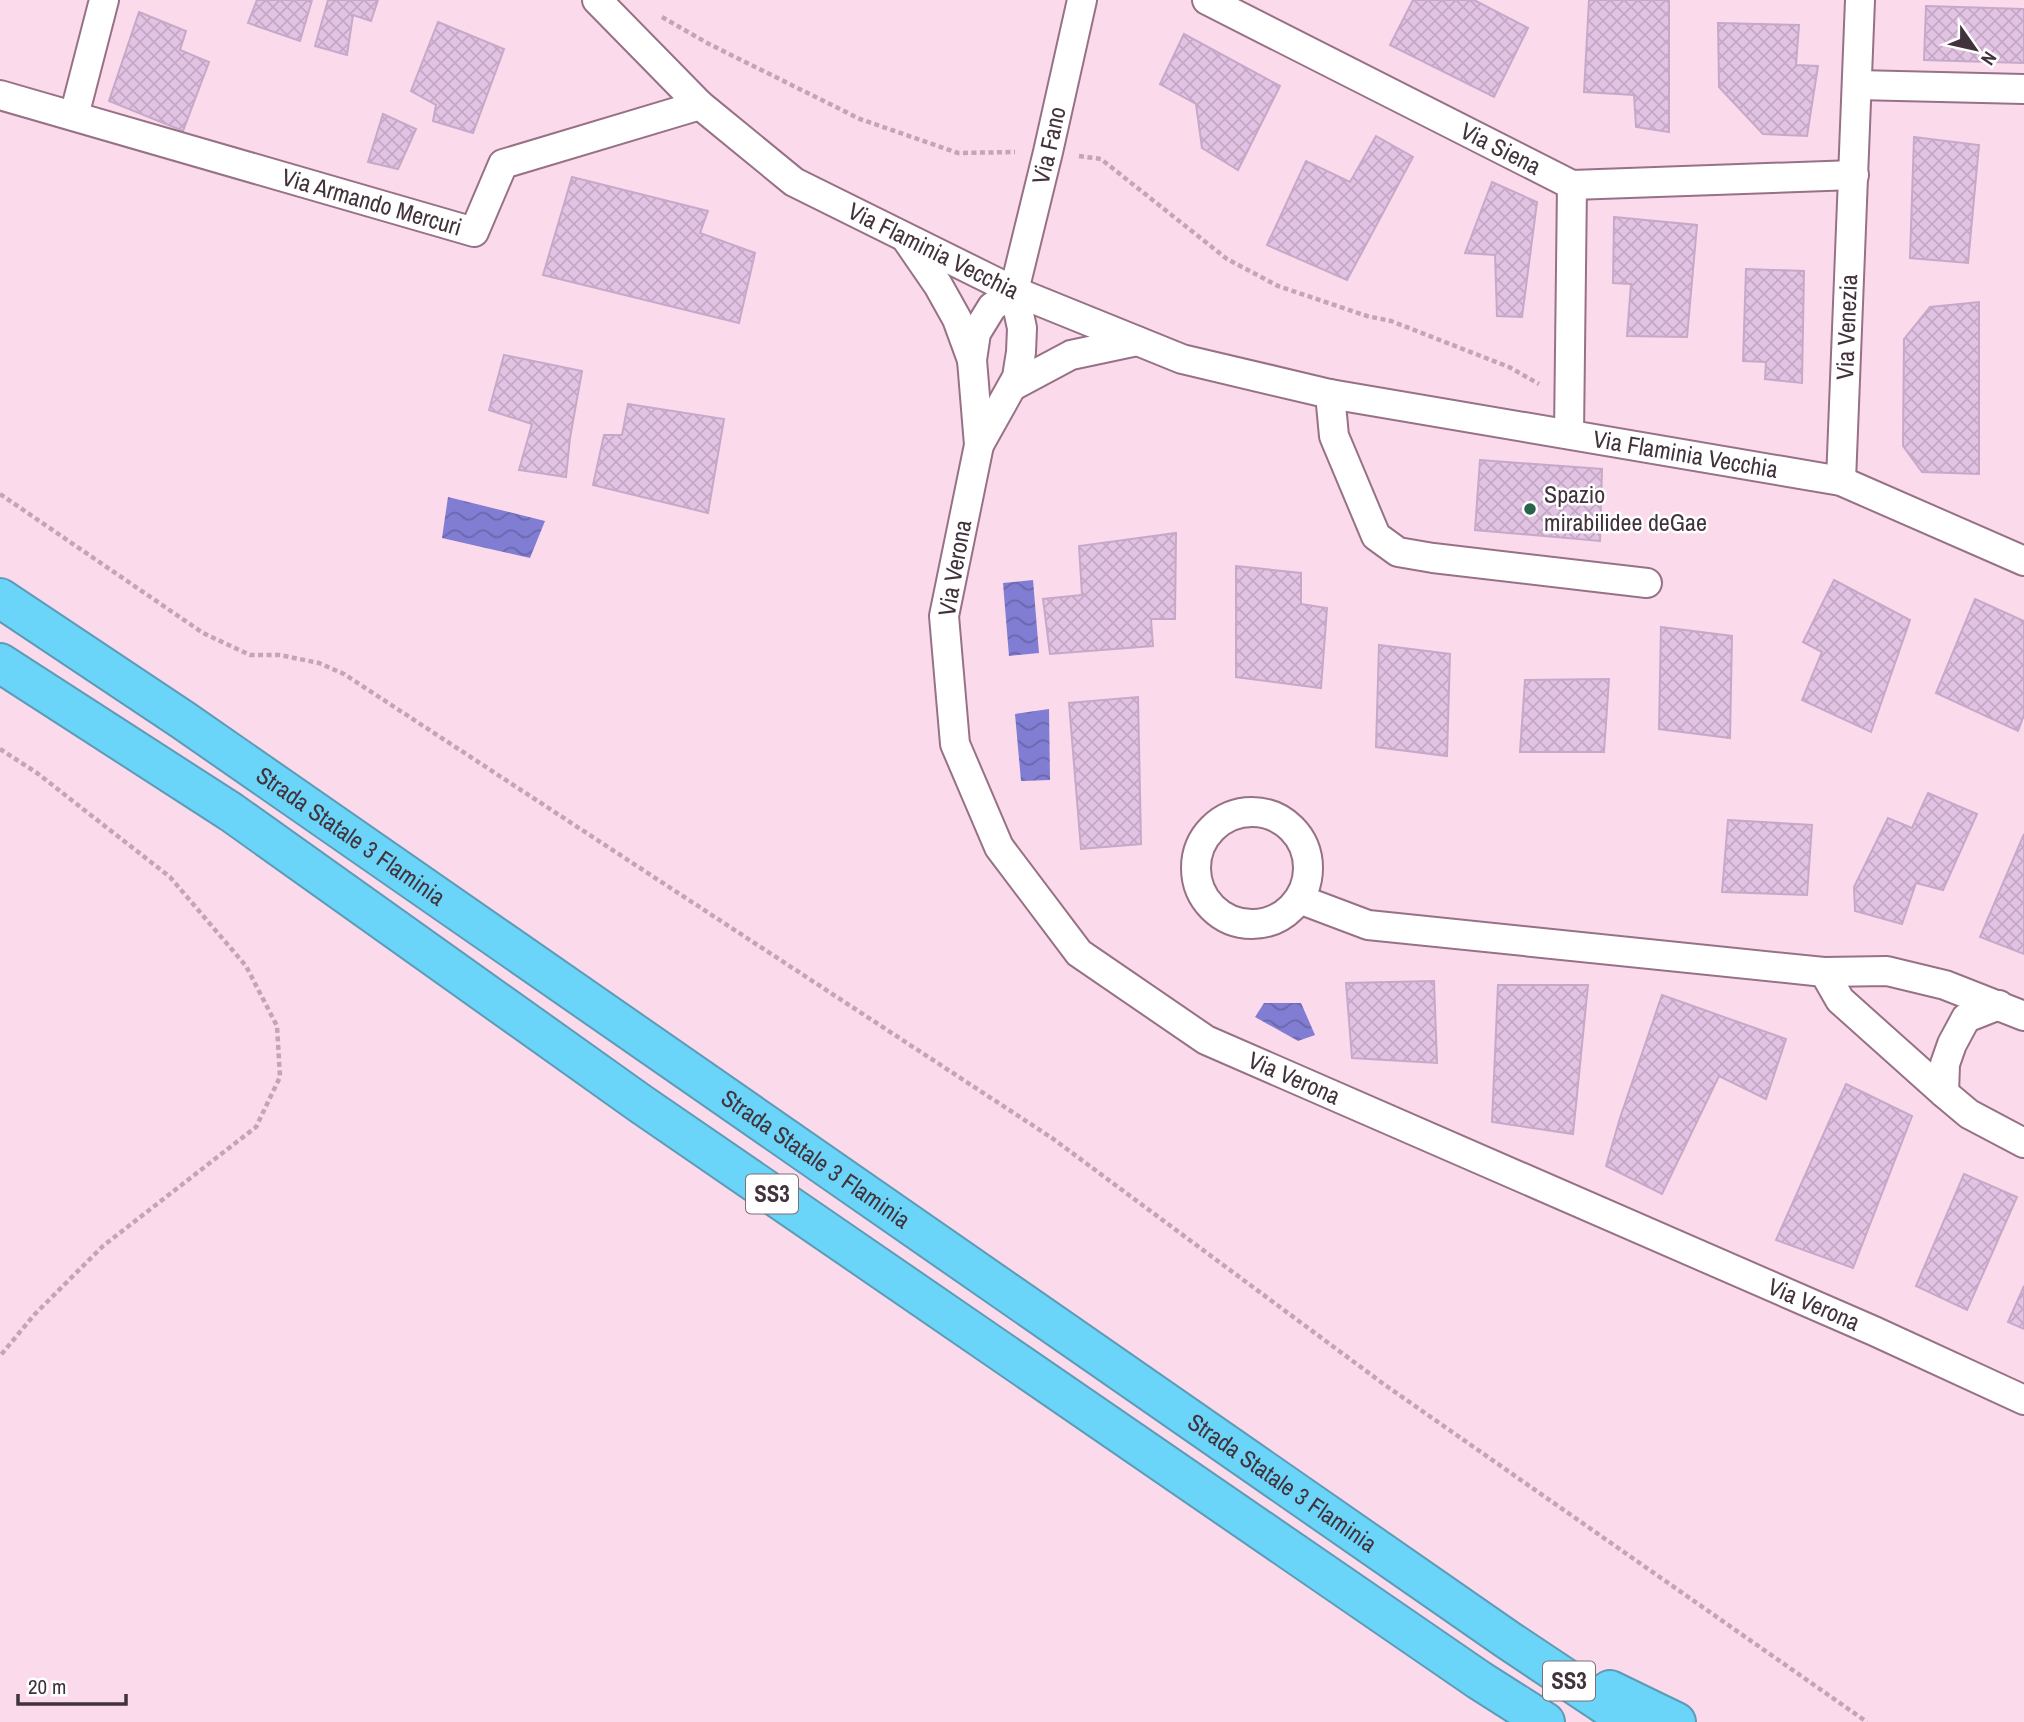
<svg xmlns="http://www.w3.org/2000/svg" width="2024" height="1722" font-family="'Archivo Narrow',sans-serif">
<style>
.water{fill:url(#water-waves)}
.building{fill:url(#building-cross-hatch);stroke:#c6a9c9;stroke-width:2}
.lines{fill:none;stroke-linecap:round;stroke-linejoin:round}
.street-casing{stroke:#977186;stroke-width:32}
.highway-casing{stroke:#5d9bb6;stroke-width:42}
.path{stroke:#c2a6b5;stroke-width:4.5;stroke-dasharray:5 3.5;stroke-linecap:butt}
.street{stroke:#fff;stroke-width:28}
.highway{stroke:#6bd4f9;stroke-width:38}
.poi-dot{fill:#2a624b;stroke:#fff;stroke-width:2.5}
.labels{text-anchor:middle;stroke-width:5;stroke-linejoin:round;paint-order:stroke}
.shield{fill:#fff;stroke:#7b7076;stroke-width:2}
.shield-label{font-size:23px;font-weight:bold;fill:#42323b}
.street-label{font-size:24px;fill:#42323b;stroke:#fff}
.poi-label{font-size:24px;fill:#42323b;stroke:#fff;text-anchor:start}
</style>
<defs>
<pattern id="water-waves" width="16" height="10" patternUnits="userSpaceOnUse" patternTransform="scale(1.75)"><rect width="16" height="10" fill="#807dd3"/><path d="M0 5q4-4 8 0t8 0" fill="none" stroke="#6a67ac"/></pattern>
<pattern id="building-cross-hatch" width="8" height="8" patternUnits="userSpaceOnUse" patternTransform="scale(1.75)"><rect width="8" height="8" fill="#e2c3e4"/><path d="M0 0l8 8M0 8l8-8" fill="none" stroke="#c3a8c4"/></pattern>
</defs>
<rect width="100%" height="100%" fill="#fbdaec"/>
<!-- water -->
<g class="water">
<polygon points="448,497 545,521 530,558 442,538"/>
<polygon points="1033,580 1039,653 1009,656 1003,583"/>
<polygon points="1049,709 1050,780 1021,781 1015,714"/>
<polygon points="1264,1003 1301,1003 1315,1035 1298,1041 1255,1017"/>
</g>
<!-- building -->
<g class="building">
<polygon points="257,0 312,0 300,41 248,23"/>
<polygon points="328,0 378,0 371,21 353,15 347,55 315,46"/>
<polygon points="1413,0 1474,0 1528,28 1494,97 1390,45"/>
<polygon points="1589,0 1669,0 1669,132 1636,127 1634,95 1584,92"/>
<polygon points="1926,6 2024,9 2024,63 1924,60"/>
<polygon points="139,12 186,31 180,50 209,62 183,131 109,101"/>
<polygon points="438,22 504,49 473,133 433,121 436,105 411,91"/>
<polygon points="1718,23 1799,25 1796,65 1818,66 1807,136 1763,134 1719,87"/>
<polygon points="1184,34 1280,86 1238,170 1202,148 1196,104 1160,84"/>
<polygon points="383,114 416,129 398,169 368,162"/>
<polygon points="1376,136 1413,157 1347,280 1267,245 1306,161 1350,182"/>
<polygon points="1914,137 1979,145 1968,263 1910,258"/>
<polygon points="572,177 708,211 700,233 755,253 739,323 543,275"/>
<polygon points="1492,182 1537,202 1522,317 1497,316 1495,255 1465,253"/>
<polygon points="1614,217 1697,225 1687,337 1627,336 1631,284 1613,283"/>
<polygon points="1746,269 1804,271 1802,383 1765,379 1766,362 1743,361"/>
<polygon points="1979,302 1979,474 1922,472 1903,446 1904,339 1930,307"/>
<polygon points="504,355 582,371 570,438 566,477 519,470 532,424 489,410"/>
<polygon points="628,404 724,419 708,513 593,485 604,435 622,435"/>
<polygon points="1480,460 1602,469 1600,541 1475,530"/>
<polygon points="1176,533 1175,619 1151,619 1153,646 1050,654 1043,599 1082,595 1079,546"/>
<polygon points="1236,566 1301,573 1301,604 1327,608 1321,688 1236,677"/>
<polygon points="1834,580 1910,620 1871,732 1802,700 1822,652 1803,642"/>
<polygon points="1975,599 2024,621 2024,715 2018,731 1936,693"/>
<polygon points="1661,627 1732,636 1730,738 1659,729"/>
<polygon points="1379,645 1450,654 1447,756 1376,747"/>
<polygon points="1609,679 1604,752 1520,752 1525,680"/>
<polygon points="1138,697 1141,844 1081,849 1069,703"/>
<polygon points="1928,793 1977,814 1943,890 1916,883 1902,924 1855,911 1854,887 1888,818 1912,828"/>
<polygon points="1728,820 1812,825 1807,895 1722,892"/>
<polygon points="2024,834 2024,954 1980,937"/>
<polygon points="1434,981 1437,1063 1352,1058 1346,983"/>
<polygon points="1498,985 1588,985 1573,1134 1492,1122"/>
<polygon points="1662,995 1786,1039 1766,1099 1719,1076 1662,1194 1606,1166 1620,1118"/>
<polygon points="1846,1084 1912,1116 1853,1268 1776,1240"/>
<polygon points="1964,1174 2017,1197 1967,1310 1916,1286"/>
<polygon points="2024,1286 2024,1329 2008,1322"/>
</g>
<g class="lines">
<!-- street casing -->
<g class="street-casing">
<g id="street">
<path id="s1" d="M597 0 700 105 794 182 1014 291 1182 359 1330 394 1841 481 2024 561"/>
<path id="s2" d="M1207 0 1572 185 1569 434"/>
<polyline points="1857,85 2024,89"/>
<path id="s3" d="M0 95 474 232 503 164 700 105"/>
<polyline points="74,116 104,0"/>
<polyline points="1572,185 1854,175"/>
<polyline points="907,240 938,285 957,319 972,360"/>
<path id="s4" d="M1014 291 992 307 976 333 972 360 979 445 944 616 955 744 999 847 1079 953 1206 1040 1874 1331 2024 1400"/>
<polyline points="1013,386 1071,355 1137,341"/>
<polyline points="1330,394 1334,436 1376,536 1398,552 1433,558 1647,583"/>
<path id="s5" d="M979 445 1017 377 1021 352 1022 328 1014 291 1048 152 1082 0"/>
<path id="s6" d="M1841 481 1860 0"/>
<circle cx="1252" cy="868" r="56"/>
<polyline points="1299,899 1368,925 1824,972 1887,971 1945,985 2024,1016"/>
<polyline points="1824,972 1840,1000 1944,1093 1969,1114 2024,1143"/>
<polyline points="1944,1093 1945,1064 1952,1044 1966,1018 1999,1005"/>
</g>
</g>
<!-- highway casing -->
<g class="highway-casing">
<g id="highway">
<path id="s7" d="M0 598 183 720 1508 1640 1631 1722"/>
<polyline points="0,663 231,812 641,1104 1479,1680 1545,1722"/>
<polyline points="1610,1690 1676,1722"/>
</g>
</g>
<!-- path -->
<g class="path">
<polyline points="662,17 709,44 860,119 958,153 1015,152"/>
<polyline points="1079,156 1101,159 1227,259 1278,286 1367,316 1391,321 1509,367 1539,384"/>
<polyline points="0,494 203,633 250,655 280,655 319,663 344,674 1052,1138 1385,1385 1867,1722"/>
<polyline points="0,749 37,773 170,877 246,966 277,1026 280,1077 256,1127 103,1246 34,1315 0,1356"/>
</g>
<!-- street -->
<use href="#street" class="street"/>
<!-- highway -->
<use href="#highway" class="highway"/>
</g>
<!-- markers -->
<circle class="poi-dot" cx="1530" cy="509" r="7"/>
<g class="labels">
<!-- shield labels -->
<g class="shield">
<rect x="746" y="1174.5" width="52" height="39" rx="5"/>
<rect x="1543" y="1661.5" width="52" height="39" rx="5"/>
</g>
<g class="shield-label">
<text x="772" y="1202">SS3</text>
<text x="1569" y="1689">SS3</text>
</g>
<!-- street labels -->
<g class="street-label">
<text dy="8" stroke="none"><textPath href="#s5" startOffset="315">Via Fano</textPath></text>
<text dy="8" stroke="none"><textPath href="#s2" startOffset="329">Via Siena</textPath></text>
<text dy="8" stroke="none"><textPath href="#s3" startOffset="387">Via Armando Mercuri</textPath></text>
<text dy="8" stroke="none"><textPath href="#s1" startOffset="424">Via Flaminia Vecchia</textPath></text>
<text dy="8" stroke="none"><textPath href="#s6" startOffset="154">Via Venezia</textPath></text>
<text dy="8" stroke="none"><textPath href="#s1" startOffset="1208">Via Flaminia Vecchia</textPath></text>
<text transform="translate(955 568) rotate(-80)" y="8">Via Verona</text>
<text dy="8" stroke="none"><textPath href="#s7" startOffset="424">Strada Statale 3 Flaminia</textPath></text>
<text dy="8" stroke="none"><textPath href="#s4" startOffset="968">Via Verona</textPath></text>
<text dy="8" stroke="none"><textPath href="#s7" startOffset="990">Strada Statale 3 Flaminia</textPath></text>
<text dy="8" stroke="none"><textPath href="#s4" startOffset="1535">Via Verona</textPath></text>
<text dy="8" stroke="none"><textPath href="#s7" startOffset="1558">Strada Statale 3 Flaminia</textPath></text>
</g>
<!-- poi labels -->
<g class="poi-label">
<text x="1544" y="503">Spazio<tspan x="1544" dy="28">mirabilidee deGae</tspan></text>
</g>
</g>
<!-- north arrow -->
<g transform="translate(1975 49) rotate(124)" stroke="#ffffff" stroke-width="5" paint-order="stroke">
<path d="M0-5L12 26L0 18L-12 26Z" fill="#42323b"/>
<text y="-10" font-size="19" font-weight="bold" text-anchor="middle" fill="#42323b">N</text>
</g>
<!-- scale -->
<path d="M18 1694v10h108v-10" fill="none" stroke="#42323b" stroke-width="3.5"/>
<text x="28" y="1694" font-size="21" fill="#42323b" stroke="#ffffff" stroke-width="5" paint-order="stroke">20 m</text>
</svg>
